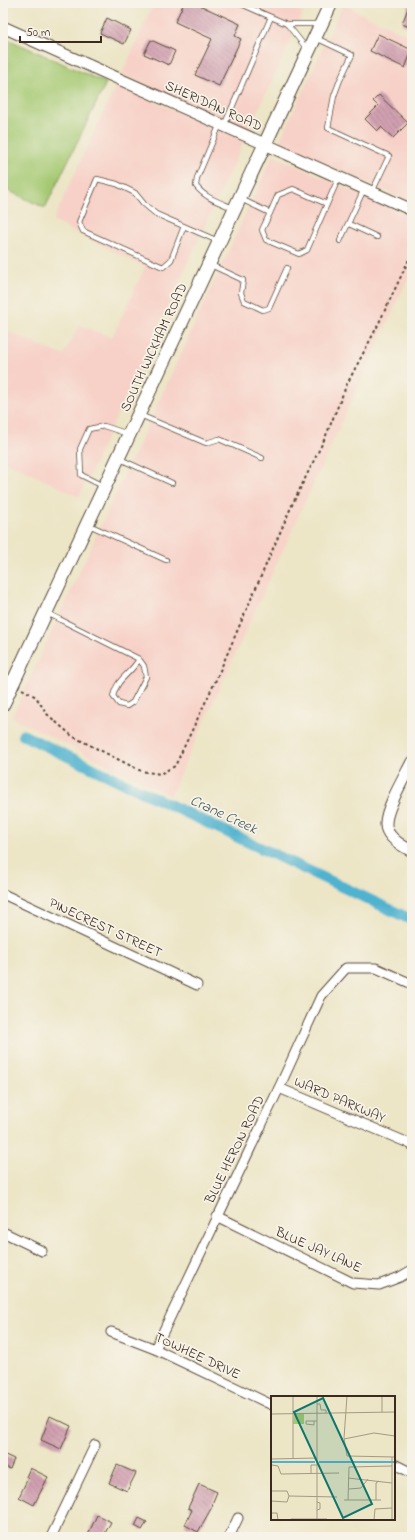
<svg xmlns="http://www.w3.org/2000/svg" width="415" height="1540" font-family="'Indie Flower',sans-serif">
<style>
.built{fill:#f7d1c7}
.green{fill:#a5c972;stroke:#707a48}
.lines{fill:none;stroke-linecap:round;stroke-linejoin:round}
.canal{stroke:#50b2cf;stroke-width:11}
.building{fill:url(#building-back-hatch)}
.service-casing{stroke:#564637;stroke-width:6}
.minor-casing{stroke:#564637;stroke-width:11}
.tertiary-casing{stroke:#564637;stroke-width:13}
.secondary-casing{stroke:#564637;stroke-width:15}
.path{stroke:#564637;stroke-width:2;stroke-dasharray:3 3;stroke-linecap:butt}
.service{stroke:#fff;stroke-width:4.5}
.minor{stroke:#fff;stroke-width:9}
.tertiary{stroke:#fff;stroke-width:11}
.secondary{stroke:#fff;stroke-width:13}
.labels{text-anchor:middle;stroke-width:3.5;stroke-linejoin:round;paint-order:stroke}
.street-label{font-size:14px;fill:#3b2a1e;stroke:#f7f3e8}
.water-label{font-size:15px;font-style:italic;fill:#425a5c;stroke:#f7f3e8}
.inset-river{fill:none;stroke:#50b2cf;stroke-width:2}
.inset-road{fill:none;stroke:#a59a83;stroke-width:1}
.view{fill:#0f766e;fill-opacity:0.15;stroke:#0f766e;stroke-width:2}
.inset-edge{fill:none;stroke:#3b2a1e;stroke-width:2}
</style>
<defs>
<pattern id="building-back-hatch" width="6" height="6" patternUnits="userSpaceOnUse"><rect width="6" height="6" fill="#d1a0b1"/><path d="M-1 5l2 2M0 0l6 6M5-1l2 2" fill="none" stroke="#ab838f"/></pattern>
</defs>
<rect width="100%" height="100%" fill="#f7f3e8"/>
<filter id="ink" filterUnits="userSpaceOnUse"><feTurbulence type="fractalNoise" baseFrequency=".025" numOctaves="2"/><feDisplacementMap in="SourceGraphic" scale="8" xChannelSelector="R" yChannelSelector="G"/><feConvolveMatrix kernelMatrix="1 2 1 2 8 2 1 2 1" color-interpolation-filters="sRGB"/></filter>
<filter id="wash" filterUnits="userSpaceOnUse"><feTurbulence type="fractalNoise" baseFrequency=".012" numOctaves="4" result="noise"/><feDisplacementMap in="SourceGraphic" scale="16" xChannelSelector="R" yChannelSelector="G"/><feGaussianBlur stdDeviation="0.9" result="paint"/><feColorMatrix in="noise" values="0 0 0 0 0 0 0 0 0 0 0 0 0 0 0 0 0 1.4 0 .05"/><feComposite in="paint" operator="in"/></filter>
<g filter="url(#wash)">
<rect width="100%" height="100%" fill="#ece5c6"/>
<!-- built -->
<g class="built">
<polygon points="154,3 281,3 303,13 249,130 122,74"/>
<polygon points="343,5 412,37 412,203 279,143"/>
<polygon points="116,85 244,141 79,497 3,460 3,330 63,355 80,325 112,338 145,267 53,221"/>
<polygon points="273,155 412,217 412,269 170,796 12,717"/>
</g>
<!-- green -->
<polygon class="green" points="3,37 106,83 45,208 3,188"/>
<g class="lines">
<!-- canal -->
<polyline class="canal" points="23,735 412,920"/>
</g>
<g id="blocks">
<!-- building -->
<g class="building">
<polygon points="184,3 195,3 240,24 235,36 241,39 219,86 195,75 212,39 175,22"/>
<polygon points="410,3 412,3 412,28 402,24"/>
<polygon points="107,18 131,30 124,44 100,33"/>
<polygon points="378,34 412,50 405,68 370,51"/>
<polygon points="151,40 175,51 169,65 144,54"/>
<polygon points="379,95 408,123 393,138 381,127 377,131 365,119 378,106 373,101"/>
<polygon points="50,1416 71,1426 61,1449 41,1440"/>
<polygon points="3,1454 14,1459 10,1469 3,1466"/>
<polygon points="117,1465 136,1473 127,1491 109,1483"/>
<polygon points="30,1468 48,1477 34,1505 19,1497 28,1478 26,1477"/>
<polygon points="199,1484 217,1492 212,1504 213,1505 198,1532 185,1525 192,1510 188,1508"/>
<polygon points="97,1515 111,1522 103,1537 87,1537"/>
<polygon points="139,1518 147,1522 142,1530 135,1526"/>
</g>
</g>
</g>
<g filter="url(#ink)">
<use href="#blocks" fill-opacity="0" stroke="#564637" stroke-width="1"/>
<g class="lines">
<!-- service casing -->
<g class="service-casing">
<g id="service">
<polyline points="239,3 287,24 307,49"/>
<polyline points="287,24 320,24"/>
<polyline points="316,38 352,55 340,80 334,96 328,128 389,156 372,192"/>
<path d="M220 124 197 178 196 186C205 198 219 202 233 208"/>
<polyline points="224,126 271,17"/>
<polyline points="241,199 270,213 278,195 293,189 327,204 339,177"/>
<polyline points="270,213 262,230 266,240 299,254 307,250 327,204"/>
<polyline points="349,224 377,237"/>
<polyline points="184,226 171,260 163,267 83,231 79,222 97,179 117,184 135,193 144,204 156,214 218,241"/>
<polyline points="340,241 364,189"/>
<polyline points="211,265 243,280 241,293 244,301 263,310 269,308 287,268"/>
<polyline points="140,415 206,443 219,439 262,458"/>
<polyline points="120,459 172,483"/>
<polyline points="103,486 81,475 80,449 89,429 104,426 128,434"/>
<polyline points="89,525 166,560"/>
<path d="M47 613 139 659 144 666 146 677 133 702 127 706 119 704 113 696C117 678 131 674 139 659"/>
</g>
</g>
<!-- minor casing -->
<g class="minor-casing">
<g id="minor">
<polyline points="3,678 13,683"/>
<polyline points="3,894 197,985"/>
<polyline points="279,1088 406,1142 412,1145"/>
<polyline points="217,1216 353,1283 379,1285 400,1277 412,1270"/>
<polyline points="3,1232 42,1251"/>
<polyline points="111,1332 155,1349 272,1405"/>
<polyline points="155,1349 279,1088 321,996 346,968 376,968 412,984"/>
<polyline points="394,1464 412,1473"/>
<polyline points="51,1537 95,1445"/>
<polyline points="229,1537 238,1518"/>
</g>
</g>
<!-- tertiary casing -->
<g class="tertiary-casing">
<g id="tertiary">
<polyline points="3,27 412,210"/>
<path d="M412 762C405 776 386 808 386 823 385 836 402 846 412 851"/>
</g>
</g>
<!-- secondary casing -->
<g class="secondary-casing">
<polyline id="secondary" points="3,704 331,3"/>
</g>
<!-- path -->
<polyline class="path" points="22,689 36,697 47,714 72,736 141,771 160,774 175,766 215,682 292,505 325,438 347,384 377,327 412,253"/>
<!-- service -->
<use href="#service" class="service"/>
<!-- minor -->
<use href="#minor" class="minor"/>
<!-- tertiary -->
<use href="#tertiary" class="tertiary"/>
<!-- secondary -->
<use href="#secondary" class="secondary"/>
</g>
</g>
<g class="labels">
<!-- street labels -->
<g class="street-label">
<text transform="translate(214 105) rotate(24)" y="5">SHERIDAN ROAD</text>
<text transform="translate(153 347) rotate(-65)" y="5">SOUTH WICKHAM ROAD</text>
<text transform="translate(106 927) rotate(25)" y="5">PINECREST STREET</text>
<text transform="translate(340 1099) rotate(23)" y="5">WARD PARKWAY</text>
<text transform="translate(234 1149) rotate(-64)" y="5">BLUE HERON ROAD</text>
<text transform="translate(319 1249) rotate(24)" y="5">BLUE JAY LANE</text>
<text transform="translate(198 1355) rotate(25)" y="5">TOWHEE DRIVE</text>
</g>
<!-- water labels -->
<g class="water-label">
<text transform="translate(224 814) rotate(25)" y="5">Crane Creek</text>
</g>
</g>
<!-- overview -->
<g transform="translate(271 1396)">
<rect width="124" height="124" fill="#ece5c6"/>
<path d="M23 18H33V28H22Z" fill="#a5c972"/>
<path class="inset-river" d="M0 66H44M48 66H124"/>
<path class="inset-road" d="M22 0V62M46 0V124M76 0 73 42 76 60 124 61M46 8H49L50 14H55V17M111 16V0M0 18 124 16M43 25V29L35 28V25H46M73 43 103 37 124 40M0 63 46 62M1 69 7 70 10 78 68 77M40 77V69H46M77 82 121 87M78 93 90 92 97 83M0 95H16L18 100M18 100 66 101M73 104H110M77 104 78 71 121 70M105 104V87L108 85M0 105 16 106 18 100M46 106 49 107V113L46 114M0 117H6L7 124M20 123H56M103 124 104 113 121 112M121 124V61"/>
<path class="view" d="M52 2 101 108 72 122 23 16Z"/>
<rect width="124" height="124" class="inset-edge"/>
</g>
<!-- margin -->
<rect width="415" height="1540" fill="none" stroke="#f7f3e8" stroke-width="16"/>
<!-- scale -->
<path d="M20 36v6h81v-6" fill="none" stroke="#3b2a1e" stroke-width="2"/>
<text x="26" y="36" font-size="12" fill="#3b2a1e" stroke="#f7f3e8" stroke-width="3" paint-order="stroke">50 m</text>
</svg>
